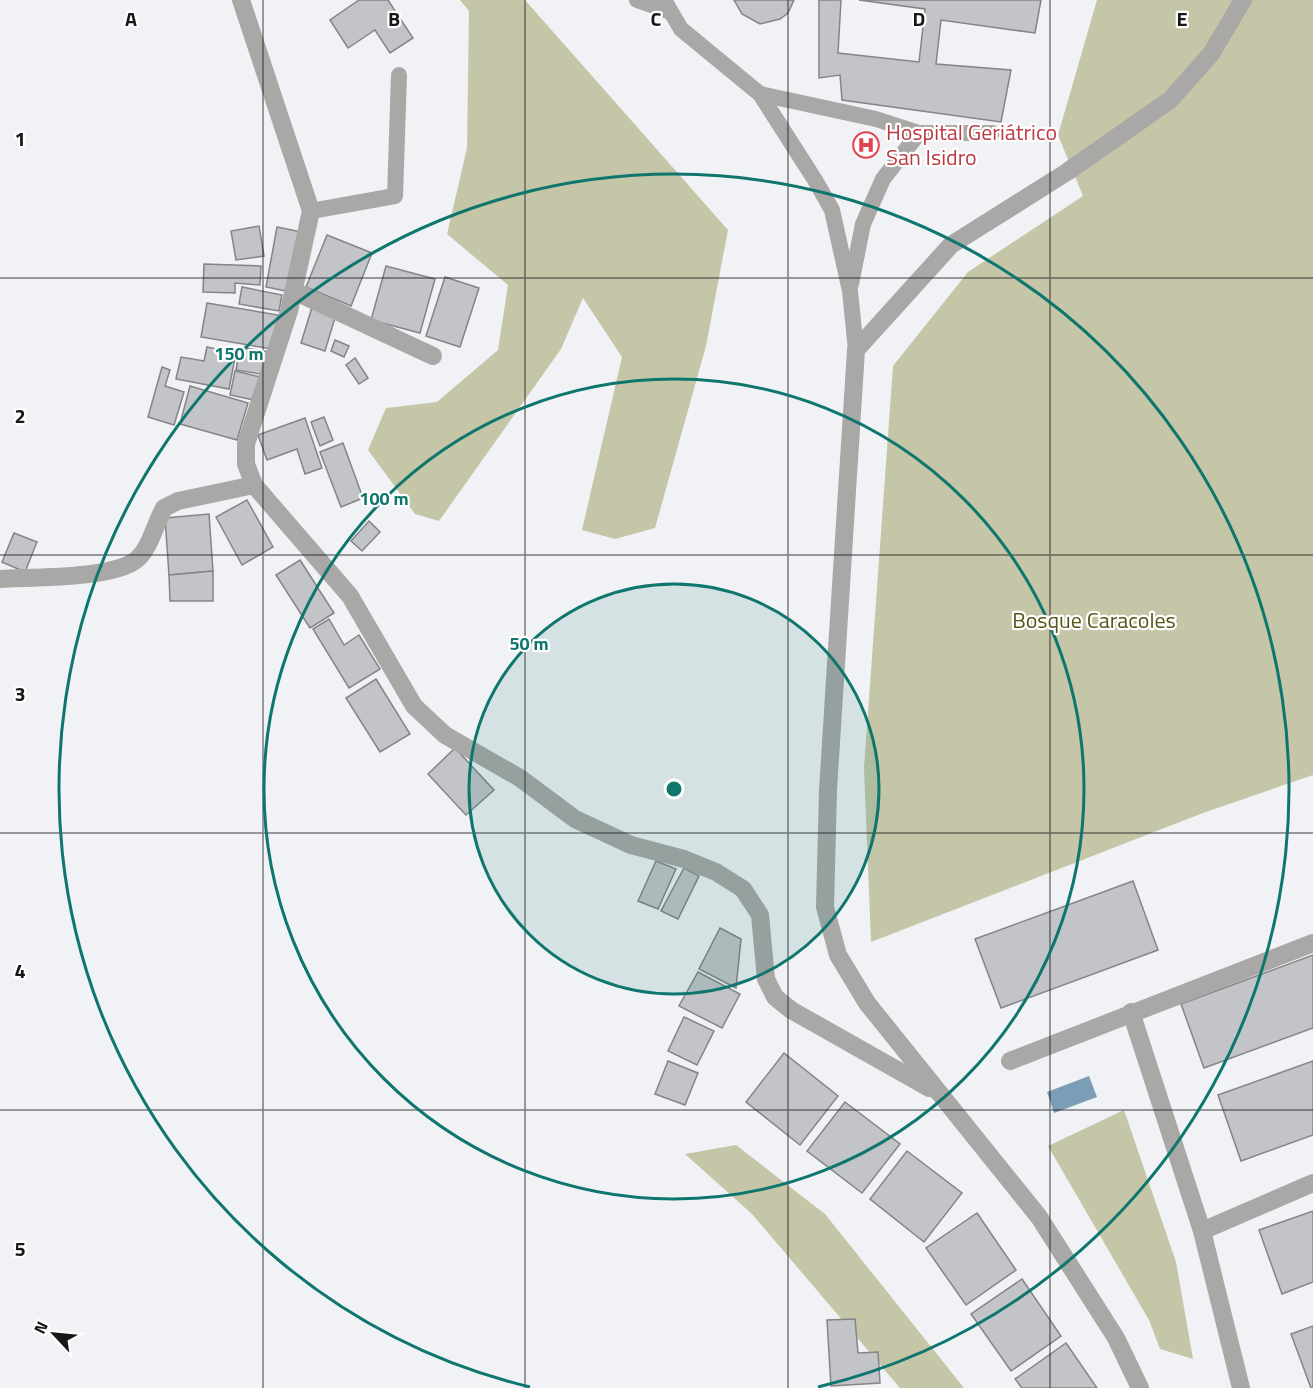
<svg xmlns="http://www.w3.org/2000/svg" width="1313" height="1388" font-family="'Titillium Web',sans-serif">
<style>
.green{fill:#c4c6a7}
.water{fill:#7c9db6}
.building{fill:#c2c4c7;stroke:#838588;stroke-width:1.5}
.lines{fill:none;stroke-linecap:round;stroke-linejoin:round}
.lane{stroke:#a9a8a7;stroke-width:16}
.street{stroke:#a9a8a7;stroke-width:18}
.grid{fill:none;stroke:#171819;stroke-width:1.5;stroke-opacity:0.55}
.ring{fill:none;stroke:#0f766e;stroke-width:3}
.labels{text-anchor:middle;stroke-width:4.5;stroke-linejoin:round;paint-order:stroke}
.health-label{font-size:22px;fill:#be3a42;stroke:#fff;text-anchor:start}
.park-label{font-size:22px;fill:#545618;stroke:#fff}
.grid-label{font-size:20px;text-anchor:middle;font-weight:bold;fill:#171819;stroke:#fff;stroke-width:4.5;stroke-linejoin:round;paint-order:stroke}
.centre{fill:#0f766e;stroke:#fff;stroke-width:3}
.ring-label{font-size:18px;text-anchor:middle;font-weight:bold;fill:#0f766e;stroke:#fff;stroke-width:4.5;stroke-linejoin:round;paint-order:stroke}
</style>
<rect width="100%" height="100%" fill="#f0f2f5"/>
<!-- green -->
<g class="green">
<polygon points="460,0 525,0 728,230 706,346 655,528 615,539 582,530 622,357 583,298 561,349 439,521 415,514 368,450 386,408 437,402 498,350 508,285 447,234 467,148 469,11"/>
<polygon points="1097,0 1313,0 1313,775 1203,813 871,942 864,768 893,366 968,272 1083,196 1058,135"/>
<polygon points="1124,1110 1176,1262 1193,1359 1160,1349 1149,1320 1048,1146"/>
<polygon points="736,1145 825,1214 964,1388 900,1388 752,1214 685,1154"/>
</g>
<!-- water -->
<polygon class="water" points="1089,1076 1097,1097 1054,1113 1047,1092"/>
<!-- building -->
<g class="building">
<polygon points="359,0 388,0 413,38 390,53 375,30 348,48 330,20"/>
<polygon points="734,0 794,0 788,13 780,19 760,24 742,14"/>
<polygon points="819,0 841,0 838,53 919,62 925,9 859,0 1041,0 1035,33 941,20 936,64 1011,70 1001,122 842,100 840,75 819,78"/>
<polygon points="259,226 264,256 236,260 231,231"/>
<polygon points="277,227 302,232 291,292 266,287"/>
<polygon points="327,235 372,253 351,306 306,287"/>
<polygon points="204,264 261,266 260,285 235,283 235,293 203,292"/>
<polygon points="386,266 435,279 420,333 371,320"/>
<polygon points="445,277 479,288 460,347 426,336"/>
<polygon points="242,287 282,295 279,311 239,304"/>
<polygon points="207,303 278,315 272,349 201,337"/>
<polygon points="313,304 337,311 325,351 301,343"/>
<polygon points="335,340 349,346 344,357 331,351"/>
<polygon points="207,347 236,353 229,389 176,379 181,357 204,361"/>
<polygon points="240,347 270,352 266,375 236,370"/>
<polygon points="355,358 368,378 359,384 346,365"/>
<polygon points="162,367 170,370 165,386 184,392 174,425 148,417"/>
<polygon points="235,371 260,377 254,400 230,395"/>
<polygon points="190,386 248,403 237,440 180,424"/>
<polygon points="324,417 333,440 320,446 311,422"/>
<polygon points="305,418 322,468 305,474 297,449 267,460 258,435"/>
<polygon points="343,443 363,498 341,507 320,452"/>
<polygon points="247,500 273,547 242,565 216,517"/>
<polygon points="209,514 213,571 169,575 165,518"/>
<polygon points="369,521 380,532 362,551 351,541"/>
<polygon points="14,533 37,542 25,572 2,562"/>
<polygon points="300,560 334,613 310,628 276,575"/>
<polygon points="213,571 213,601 170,601 169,575"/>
<polygon points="329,619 344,645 359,635 380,669 349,688 313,629"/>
<polygon points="376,679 410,734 380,752 346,698"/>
<polygon points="455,748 494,790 466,815 428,774"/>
<polygon points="656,861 676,869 658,909 638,901"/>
<polygon points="684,868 699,876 678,919 661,911"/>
<polygon points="1133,881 1158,950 1001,1008 975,939"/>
<polygon points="720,928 741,939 736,988 699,969"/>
<polygon points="1313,955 1313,1028 1204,1068 1181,1004"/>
<polygon points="698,972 740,994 722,1028 679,1006"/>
<polygon points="684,1017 714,1031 697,1065 668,1051"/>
<polygon points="784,1053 838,1096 800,1145 746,1102"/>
<polygon points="668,1061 698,1073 685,1105 655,1094"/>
<polygon points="1313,1061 1313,1135 1241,1161 1218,1095"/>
<polygon points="845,1102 900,1144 862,1193 807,1151"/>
<polygon points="907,1151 962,1193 924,1242 870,1199"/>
<polygon points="1313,1211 1313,1282 1282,1294 1259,1230"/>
<polygon points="977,1213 1016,1270 966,1305 926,1248"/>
<polygon points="1022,1279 1061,1336 1011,1371 971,1314"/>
<polygon points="855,1319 858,1353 878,1352 880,1383 831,1386 827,1320"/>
<polygon points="1313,1326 1313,1388 1311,1388 1291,1334"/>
<polygon points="1066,1343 1097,1388 1022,1388 1015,1379"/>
</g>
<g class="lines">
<!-- lane -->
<g class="lane">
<polyline points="637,0 668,11"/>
<polyline points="664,0 681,29 760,94 815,180 832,210 850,291 856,350"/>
<polyline points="760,94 876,119 919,133"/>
<polyline points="311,211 395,196 399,75"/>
<polyline points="851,284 863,224 883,179 919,133 992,133"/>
</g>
<!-- street -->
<g class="street">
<polyline points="241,0 311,211 289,311 246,444 246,464 254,485 350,596 414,706 445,735 520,778 575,819 631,845 684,859 716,872 743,889 760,915 766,979 775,997 791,1010 929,1088"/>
<polyline points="294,291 433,356"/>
<path d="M0 579C32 577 112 579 136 560 150 549 155 524 164 508L178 501 254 485"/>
<polyline points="1131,1012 1202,1231 1241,1388"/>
<polyline points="1010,1061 1313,943"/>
<polyline points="1202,1231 1313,1183"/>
<polyline points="1140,1388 1116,1338 1039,1217 867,1003 838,955 825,907 828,790 856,350 951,245 1067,172 1170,100 1211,54 1243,0"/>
</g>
</g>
<!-- grid -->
<path class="grid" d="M263 0V1388M525 0V1388M788 0V1388M1050 0V1388M0 278H1313M0 555H1313M0 833H1313M0 1110H1313"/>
<!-- distance rings -->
<circle cx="674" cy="789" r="205" fill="#0f766e" fill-opacity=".12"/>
<g class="ring">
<circle cx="674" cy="789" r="205"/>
<circle cx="674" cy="789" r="410"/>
<path d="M530 1387A615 615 0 1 1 818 1387"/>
</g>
<!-- icons -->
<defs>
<g id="hospital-ring" transform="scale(1.35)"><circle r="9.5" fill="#fff" stroke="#e0444e" stroke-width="1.5"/><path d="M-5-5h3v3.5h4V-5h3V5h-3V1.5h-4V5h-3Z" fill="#e0444e"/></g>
</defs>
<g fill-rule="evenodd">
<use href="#hospital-ring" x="866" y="145"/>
</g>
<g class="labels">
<!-- health labels -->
<g class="health-label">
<text x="886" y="140">Hospital Geriátrico<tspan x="886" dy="25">San Isidro</tspan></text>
</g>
<!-- park labels -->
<g class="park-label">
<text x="1094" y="628">Bosque Caracoles</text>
</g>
</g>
<g class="grid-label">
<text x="131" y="26">A</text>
<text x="394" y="26">B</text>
<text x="656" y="26">C</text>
<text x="919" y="26">D</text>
<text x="1182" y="26">E</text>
<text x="20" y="146">1</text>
<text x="20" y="423">2</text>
<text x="20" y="701">3</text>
<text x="20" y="978">4</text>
<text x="20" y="1256">5</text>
</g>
<circle cx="674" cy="789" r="9" class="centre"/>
<g class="ring-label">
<text x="239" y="360">150 m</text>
<text x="384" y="505">100 m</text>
<text x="529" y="650">50 m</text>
</g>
<!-- north arrow -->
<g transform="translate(54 1334) rotate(296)" stroke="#ffffff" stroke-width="4.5" paint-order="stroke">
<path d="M0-4.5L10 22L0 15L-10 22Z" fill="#171819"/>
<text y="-9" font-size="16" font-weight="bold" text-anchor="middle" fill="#171819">N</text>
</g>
</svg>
